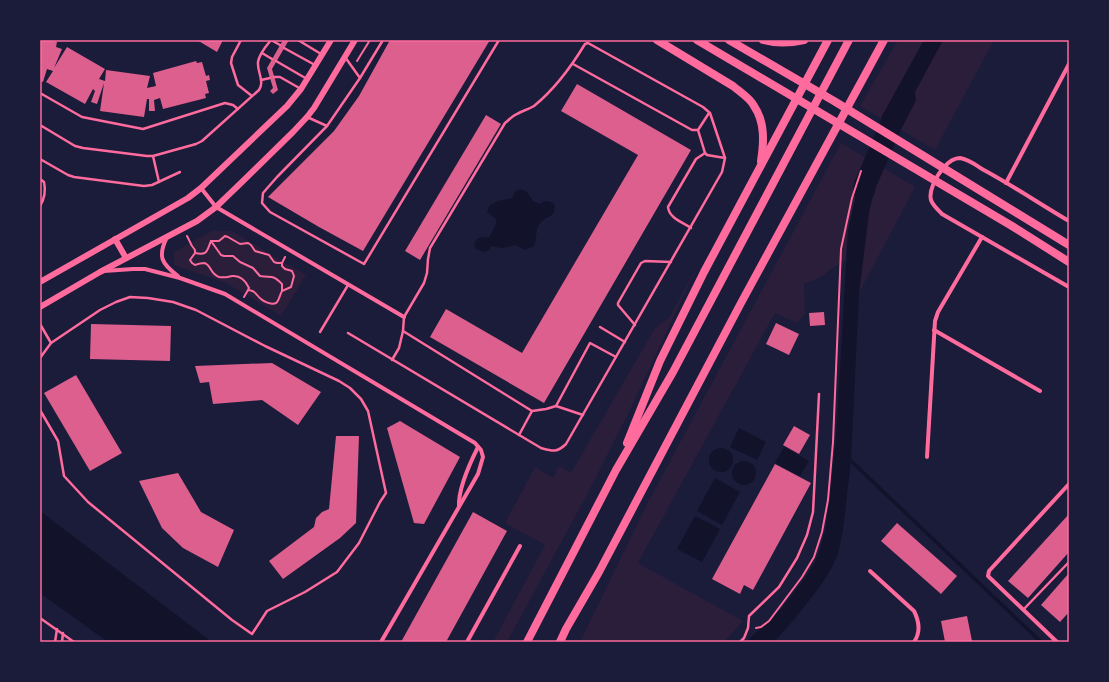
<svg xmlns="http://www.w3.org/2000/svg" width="1109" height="682" font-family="'Zilla Slab',serif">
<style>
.green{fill:#2a1e3b}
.water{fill:#12122b}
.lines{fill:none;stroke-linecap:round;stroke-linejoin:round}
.stream{stroke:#12122b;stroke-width:3.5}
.river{stroke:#12122b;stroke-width:22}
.building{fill:#dd5f8e}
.path{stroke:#ff6b9d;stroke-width:2}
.service{stroke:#ff6b9d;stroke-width:2.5}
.minor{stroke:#ff6b9d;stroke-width:4}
.tertiary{stroke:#ff6b9d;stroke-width:6}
.primary{stroke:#ff6b9d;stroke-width:8}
.trunk{stroke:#ff6b9d;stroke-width:8}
.neatline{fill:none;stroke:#ff6b9d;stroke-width:1.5}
</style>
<rect width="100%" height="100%" fill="#1b1b3a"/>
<!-- green -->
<g class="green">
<polygon points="898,40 924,40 881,118 860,106"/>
<polygon points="943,40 994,40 935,150 896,127"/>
<polygon points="841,143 866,158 858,183 848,230 846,260 831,269 821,277 804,284 805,314 797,323 775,313 638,563 743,621 724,642 580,642 648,502"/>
<polygon points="880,166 915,187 859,293 869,212"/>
<polygon points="212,231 232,231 306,275 281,316 226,283 174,265 174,252"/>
<polygon points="701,259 629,412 589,491 507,642 493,642 545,545 505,523 535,467 553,478 559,466 571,473 655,328 669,318"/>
</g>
<!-- water -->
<g class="water">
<polygon points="924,40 943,40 896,127 881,118"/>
<polygon points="866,158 880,166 869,212 859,293 851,460 843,530 838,554 832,567 821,585 797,616 774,642 746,642 781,609 805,578 815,562 820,549 826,527 836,439 848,230 859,183"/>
<path d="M521 189 527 192 533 201 540 204C545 200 549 201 554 204 557 217 548 215 541 222 535 228 537 238 534 246L525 250 515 245 502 248 491 246 489 250 485 252 476 249 474 245 476 240 481 237 489 238 496 224V219L487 212 490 205 498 201 512 198 516 191Z"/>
<polygon points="739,428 766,442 757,460 730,447"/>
<polygon points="784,447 809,461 800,476 775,463"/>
<circle cx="721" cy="460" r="12"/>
<circle cx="744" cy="473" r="12"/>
<polygon points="715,478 740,492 722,525 697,511"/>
<polygon points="40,511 212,642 108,642 40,593"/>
<polygon points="695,516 720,529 702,562 677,549"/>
</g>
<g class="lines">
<!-- stream -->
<polyline class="stream" points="848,458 1041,642"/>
<!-- river -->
<polyline class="river" points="864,190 865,185 891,125 905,98"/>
</g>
<!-- building -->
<g class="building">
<polygon points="40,40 51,40 57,42 56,47 62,49 54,68 67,47 105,69 99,79 105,81 106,70 150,76 147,88 156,86 153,73 196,61 197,63 202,62 206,76 209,75 210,80 206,81 209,93 205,94 206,98 163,109 160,98 154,100 155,111 149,111 149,99 147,99 144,117 100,111 104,83 97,104 91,102 95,91 93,89 85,104 46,82 53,71 47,69 43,82 40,81"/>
<polygon points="197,40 223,40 217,52"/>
<polygon points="283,40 289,40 272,69 278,90 273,94 270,91 273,88 267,68"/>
<polygon points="390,40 490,40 363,251 319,227 268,197 334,131 359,96"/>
<polygon points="577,84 691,150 544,403 430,337 446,309 522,353 638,155 561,111"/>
<polygon points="486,115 501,124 420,260 405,251"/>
<polygon points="824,312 825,325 810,326 809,313"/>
<polygon points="776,323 799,334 789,355 766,344"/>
<polygon points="91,324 171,326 170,361 90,359"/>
<polygon points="272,363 321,392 298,425 262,400 213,404 209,382 200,383 195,366"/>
<polygon points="76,375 122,453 90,471 44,393"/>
<polygon points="400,421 460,457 424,524 414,523 387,428"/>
<polygon points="794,426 810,435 799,454 783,445"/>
<polygon points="336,436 359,436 356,523 340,538 283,579 269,561 314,527 316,518 322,512 329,509"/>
<polygon points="775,464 811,483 753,590 744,585 740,594 712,579"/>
<polygon points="178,473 201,512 234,530 218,567 183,548 162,528 139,481"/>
<polygon points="473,512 507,531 446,642 401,642"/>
<polygon points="1069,514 1069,552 1028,598 1008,581"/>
<polygon points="897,523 957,576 941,594 881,541"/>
<polygon points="1069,573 1069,612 1060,622 1041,605"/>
<polygon points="967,616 972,641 945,642 941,621"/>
</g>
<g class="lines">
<!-- path -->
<g class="path">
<polyline points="357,61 370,40"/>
<path d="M187 236 192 246 195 250V253L190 260 192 263 195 265C198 264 201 263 204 263 211 264 210 274 219 277 224 278 227 277 232 276 240 275 246 281 249 288L248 290 244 297"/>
<path d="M211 241 221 255 224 256H233L240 262 253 268 260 276C272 278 272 274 282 284V291"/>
<path d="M195 253C208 256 207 250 211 241H219L225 236 228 237 240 244 248 243 251 245 255 251 269 255 274 262 277 263H282"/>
<path d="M248 290C251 291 252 290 254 292 257 294 258 297 261 299 264 302 272 305 276 303 279 301 280 294 282 291L291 287 294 276 292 271 285 269 282 266V263L285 257"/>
<polyline points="756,628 761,627 769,621 802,577 814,557 822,532 828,500 833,442 841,249 852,198 861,171"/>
</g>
<!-- service -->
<g class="service">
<polyline points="241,40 232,57 231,63 238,85 252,96"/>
<polyline points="271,40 280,45"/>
<polyline points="298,40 321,54"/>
<polyline points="383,40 360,78 327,126 277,177 263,193 262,203 270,212 364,264 499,40"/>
<polyline points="284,48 315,65"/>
<polyline points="262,53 272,59"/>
<polyline points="345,57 360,78"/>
<polyline points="276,61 307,79"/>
<polyline points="573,64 692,130 698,130"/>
<polyline points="274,77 280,77 301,89"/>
<polyline points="261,80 270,78"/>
<polyline points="40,93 82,117 143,129 225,103 233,105 238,109"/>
<polyline points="709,113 698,130 705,153 707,155 725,158"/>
<polyline points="307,117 327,126"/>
<path d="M40 125 75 146 83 148 147 156H153L196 144 202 141 259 90C265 81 257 72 258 62 259 54 266 46 271 40"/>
<polyline points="153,156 159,182"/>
<polyline points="40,159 68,175 74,177 144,186 152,185 180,172"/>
<path d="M40 179 44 182C46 191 45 198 40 206"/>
<path d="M691 228C682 222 669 218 668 207L696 159 705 153"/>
<polyline points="40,324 51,343"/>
<polyline points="635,325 618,305 618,303 641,263 645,261 671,262"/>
<polyline points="600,327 625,342"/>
<polyline points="403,331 532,411 546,409 556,406 583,415"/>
<polyline points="320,332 348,285"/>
<path d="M348 333 541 448C552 451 557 453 566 444L722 172 725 158 710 113 703 107 588 43 585 44C571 67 555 89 534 106 529 109 522 111 517 114 512 116 509 120 505 123L430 248 428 259 427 273 424 283 404 317 403 331 399 348 392 360"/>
<polyline points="40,358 51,343 100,310 116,302 130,297 148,298 173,302 196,310 265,346 339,381 350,388 361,399 368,411 386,493 380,502 359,543 337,572 305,592 267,611 252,634 232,620 88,502 64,476 58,441 40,410"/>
<polyline points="556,406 590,343 616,357"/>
<polyline points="519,435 532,411"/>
<polyline points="1023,610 1069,562"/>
<polyline points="40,618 74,642"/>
<polyline points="55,642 57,629"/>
<polyline points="62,642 63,633"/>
<polyline points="740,642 744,638 748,628 749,616 779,587 797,558 807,535 813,512 819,394"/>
</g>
<!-- minor -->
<g class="minor">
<polyline points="1006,183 1069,64"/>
<polyline points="201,188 216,207 404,317"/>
<path d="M1069 221C1040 204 1012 185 982 169 976 165 968 159 960 158 948 158 937 175 933 185 927 200 932 204 942 214L1069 287"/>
<path d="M167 237C157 257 162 264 178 276"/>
<polyline points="104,271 133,269 145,269 180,278 225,294 475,443 481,450 483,457 478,474 381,642"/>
<polyline points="934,330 1040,391"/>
<polyline points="927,457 935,321 938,312 982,237"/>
<path d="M459 506C458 488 470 463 478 447"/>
<path d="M870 571 914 611C919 621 921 632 914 642"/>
<polyline points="467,642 520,546"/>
<polyline points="1057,642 988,576 989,571 1069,484"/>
</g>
<!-- tertiary -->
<g class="tertiary">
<polyline points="115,239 126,258"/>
<polyline points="40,282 188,198 201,188 287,106 301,89 331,40"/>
<polyline points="40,307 100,272 197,221 216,207 243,181 293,132 307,117 314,108 355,40"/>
</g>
<!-- primary -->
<g class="primary">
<polyline points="697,40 1012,226 1069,262"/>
<polyline points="729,40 834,101 1069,245"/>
</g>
<!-- trunk -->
<g class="trunk">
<path d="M657 40 733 86C740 92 750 98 754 106 765 122 764 142 761 161"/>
<path d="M763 40C777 44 791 43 804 40"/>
<polyline points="627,443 660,361 704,272 828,40"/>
<polyline points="527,642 616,470 673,372 849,40"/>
<polyline points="560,642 566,629 599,572 741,303 884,40"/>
</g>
</g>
<!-- border -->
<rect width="1109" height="682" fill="none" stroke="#1b1b3a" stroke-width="82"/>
<rect x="41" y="41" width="1027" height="600" class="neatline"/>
</svg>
